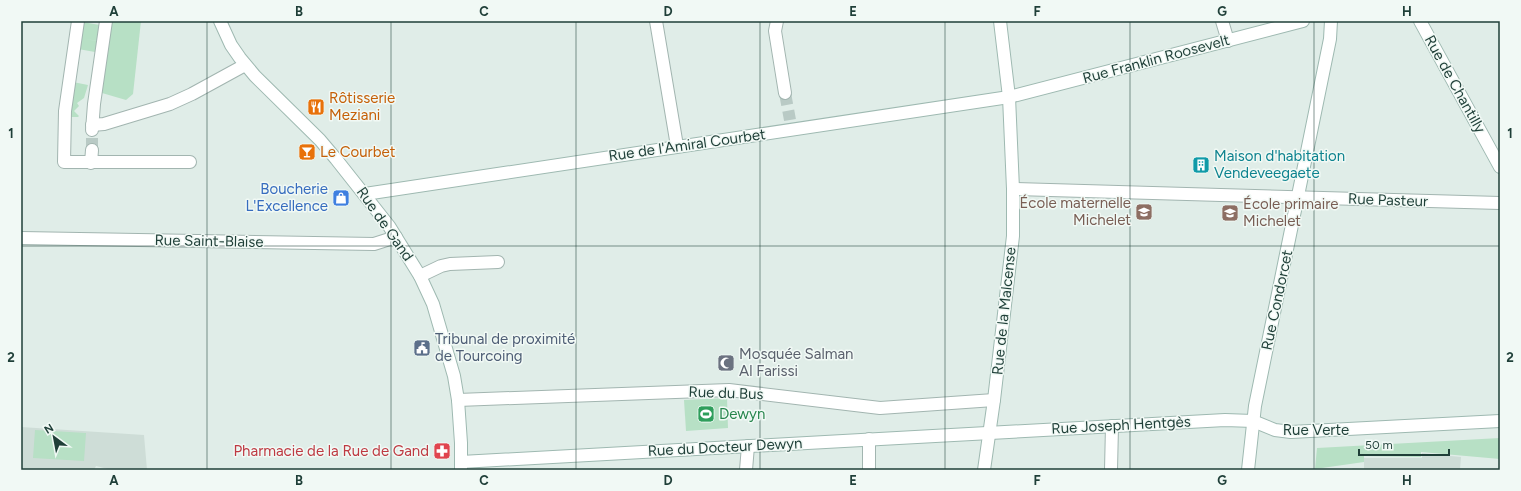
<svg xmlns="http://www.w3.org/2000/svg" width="1521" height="491" font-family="Figtree,sans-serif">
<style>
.built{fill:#ceddd7}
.green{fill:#b7e0c5}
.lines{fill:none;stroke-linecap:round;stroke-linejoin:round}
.street-tunnel{stroke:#b9cac5;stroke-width:12;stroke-dasharray:12 6;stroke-linecap:butt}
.street-casing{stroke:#a2b5b0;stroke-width:14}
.secondary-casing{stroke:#9eb9b1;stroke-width:14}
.street{stroke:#fff;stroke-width:12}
.secondary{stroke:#fff;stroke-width:12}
.grid{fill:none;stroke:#1f3f38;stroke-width:1;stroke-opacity:0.55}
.labels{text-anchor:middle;stroke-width:3;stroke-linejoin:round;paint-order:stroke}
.street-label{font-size:15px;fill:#1f3f38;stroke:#f1f9f5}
.food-label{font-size:15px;fill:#c56008;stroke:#f1f9f5;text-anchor:start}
.culture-label{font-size:15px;fill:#0d838f;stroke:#f1f9f5;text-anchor:start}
.shop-label{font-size:15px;fill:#366cbe;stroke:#f1f9f5;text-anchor:end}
.education-label{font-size:15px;fill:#785e54;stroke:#f1f9f5;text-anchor:end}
.service-label{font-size:15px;fill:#4e5e75;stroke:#f1f9f5;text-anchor:start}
.worship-label{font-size:15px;fill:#5b616d;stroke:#f1f9f5;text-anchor:start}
.leisure-label{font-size:15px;fill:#27864d;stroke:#f1f9f5;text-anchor:start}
.health-label{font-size:15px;fill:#be3a42;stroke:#f1f9f5;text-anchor:end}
.neatline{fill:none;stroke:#1f3f38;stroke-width:1.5}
.grid-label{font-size:13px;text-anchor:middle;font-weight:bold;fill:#1f3f38}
</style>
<rect width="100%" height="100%" fill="#e0ede8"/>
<!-- built -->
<g class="built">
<polygon points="21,427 144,435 147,470 112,470 96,466 94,470 21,470"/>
<polygon points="1422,453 1461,457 1460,470 1350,470 1353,468 1364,469 1364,458 1422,458"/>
</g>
<!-- green -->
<g class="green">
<polygon points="112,21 141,21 133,94 126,100 102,93"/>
<polygon points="82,22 100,25 98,41 85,39 97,41 95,52 78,49"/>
<polygon points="73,82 88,85 84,98 77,103 79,106 74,111 79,116 78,117 70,117"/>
<polygon points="727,398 728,428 686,431 684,400"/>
<polygon points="35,430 86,433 84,461 33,458"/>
<polygon points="1500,438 1500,459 1421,452 1421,457 1364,456 1364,462 1315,469 1317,448"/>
</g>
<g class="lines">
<!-- street-tunnel -->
<g class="street-tunnel">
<polyline points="785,93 790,120"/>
<polyline points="92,150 92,130"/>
</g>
<!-- street casing -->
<g class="street-casing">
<g id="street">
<polyline points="78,21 65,111 64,162 190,162"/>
<polyline points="656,21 677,146"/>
<polyline points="777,21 775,31 785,93"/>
<polyline points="1222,21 1228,41"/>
<polyline points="92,125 104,124 170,104 192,94 245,65"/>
<polyline points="92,130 94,104 106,21"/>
<polyline points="91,163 92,150"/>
<polyline points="1013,189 1500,203"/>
<polyline points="21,238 374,244 396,237"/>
<polyline points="420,276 441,266 450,264 498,262"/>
<polyline points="458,400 729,390 880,408 994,400"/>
<polyline points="869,439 869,470"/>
<polyline points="746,470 748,446"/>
<polyline points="1111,470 1112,426"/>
</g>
</g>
<!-- secondary casing -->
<g class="secondary-casing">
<g id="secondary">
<polyline points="220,21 231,45 240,58 255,76 320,140 336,159 389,226 420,276 433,304 454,376 458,400 461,443 461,470"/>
<polyline points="1420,21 1500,167"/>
<polyline points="365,194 1009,97 1303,21"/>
<polyline points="461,462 1225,420 1253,421 1275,430 1291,432 1500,421"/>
<polyline points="984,470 994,400 1013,236 1013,189 1009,97 1000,21"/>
<polyline points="1248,470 1255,406 1330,39 1331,21"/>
</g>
</g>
<!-- street -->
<use href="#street" class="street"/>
<!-- secondary -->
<use href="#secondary" class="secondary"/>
</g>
<!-- grid -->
<path class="grid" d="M207 21V470M391 21V470M576 21V470M760 21V470M945 21V470M1130 21V470M1314 21V470M21 246H1500"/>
<!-- icons -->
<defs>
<g id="restaurant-square" transform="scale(0.9)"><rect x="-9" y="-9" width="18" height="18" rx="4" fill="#e8710a" stroke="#f1f9f5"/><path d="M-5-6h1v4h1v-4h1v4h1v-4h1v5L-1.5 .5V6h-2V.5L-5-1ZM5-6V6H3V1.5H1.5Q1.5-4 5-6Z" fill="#fff"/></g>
<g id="bar-square" transform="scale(0.9)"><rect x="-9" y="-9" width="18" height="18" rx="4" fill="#e8710a" stroke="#f1f9f5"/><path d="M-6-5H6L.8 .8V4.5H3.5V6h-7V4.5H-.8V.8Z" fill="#fff"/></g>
<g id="building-square" transform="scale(0.9)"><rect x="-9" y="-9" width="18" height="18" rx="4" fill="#0f9aa8" stroke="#f1f9f5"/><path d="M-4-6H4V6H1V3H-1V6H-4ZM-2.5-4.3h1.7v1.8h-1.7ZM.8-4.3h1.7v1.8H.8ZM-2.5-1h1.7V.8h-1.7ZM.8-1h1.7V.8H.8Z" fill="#fff"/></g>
<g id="shop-square" transform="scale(0.9)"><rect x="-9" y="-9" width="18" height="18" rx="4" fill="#3f7fe0" stroke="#f1f9f5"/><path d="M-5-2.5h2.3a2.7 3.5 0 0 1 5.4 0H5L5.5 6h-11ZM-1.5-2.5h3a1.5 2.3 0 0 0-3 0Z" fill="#fff"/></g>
<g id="school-square" transform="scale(0.9)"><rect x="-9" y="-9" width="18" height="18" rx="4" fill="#8d6e63" stroke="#f1f9f5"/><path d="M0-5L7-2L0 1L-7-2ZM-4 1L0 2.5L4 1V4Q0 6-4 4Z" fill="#fff"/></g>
<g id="civic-square" transform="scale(0.9)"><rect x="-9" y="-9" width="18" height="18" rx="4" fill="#5c6f8a" stroke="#f1f9f5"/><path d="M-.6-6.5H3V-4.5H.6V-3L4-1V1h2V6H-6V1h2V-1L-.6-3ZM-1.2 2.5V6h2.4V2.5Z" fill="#fff"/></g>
<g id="mosque-square" transform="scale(0.9)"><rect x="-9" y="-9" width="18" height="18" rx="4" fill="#6b7280" stroke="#f1f9f5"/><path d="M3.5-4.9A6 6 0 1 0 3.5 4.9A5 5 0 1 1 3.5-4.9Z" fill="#fff"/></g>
<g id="stadium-square" transform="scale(0.9)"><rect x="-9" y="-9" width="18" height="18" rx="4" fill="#2e9e5b" stroke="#f1f9f5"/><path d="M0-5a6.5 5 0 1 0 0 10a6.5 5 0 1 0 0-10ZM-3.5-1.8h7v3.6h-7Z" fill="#fff"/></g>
<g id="pharmacy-square" transform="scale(0.9)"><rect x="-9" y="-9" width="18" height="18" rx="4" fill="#e0444e" stroke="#f1f9f5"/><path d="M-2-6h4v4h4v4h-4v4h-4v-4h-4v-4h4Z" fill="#fff"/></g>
</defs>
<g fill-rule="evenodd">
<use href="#restaurant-square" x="316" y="107"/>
<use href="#bar-square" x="307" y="152"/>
<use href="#building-square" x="1201" y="165"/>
<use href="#shop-square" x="341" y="198"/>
<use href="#school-square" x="1144" y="212"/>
<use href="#school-square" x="1230" y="213"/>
<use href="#civic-square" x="422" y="348"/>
<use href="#mosque-square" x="726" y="363"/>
<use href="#stadium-square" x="706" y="414"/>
<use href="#pharmacy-square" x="442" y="451"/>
</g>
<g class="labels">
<!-- street labels -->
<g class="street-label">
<text transform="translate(1156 59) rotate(-15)" y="5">Rue Franklin Roosevelt</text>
<text transform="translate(1455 84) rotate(61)" y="5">Rue de Chantilly</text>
<text transform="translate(687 145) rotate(-8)" y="5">Rue de l'Amiral Courbet</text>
<text transform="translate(1388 200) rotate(2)" y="5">Rue Pasteur</text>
<text transform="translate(385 224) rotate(55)" y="5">Rue de Gand</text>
<text transform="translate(209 241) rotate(1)" y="5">Rue Saint-Blaise</text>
<text transform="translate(1277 300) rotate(-78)" y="5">Rue Condorcet</text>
<text transform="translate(1004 311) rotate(-84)" y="5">Rue de la Malcense</text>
<text transform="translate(726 393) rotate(2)" y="5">Rue du Bus</text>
<text transform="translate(1121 425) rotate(-3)" y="5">Rue Joseph Hentgès</text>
<text x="1316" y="435">Rue Verte</text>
<text transform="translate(725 447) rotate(-3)" y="5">Rue du Docteur Dewyn</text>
</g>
<!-- food labels -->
<g class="food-label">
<text x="329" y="103">Rôtisserie<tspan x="329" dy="17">Meziani</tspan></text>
<text x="320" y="157">Le Courbet</text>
</g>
<!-- culture labels -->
<g class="culture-label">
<text x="1214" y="161">Maison d'habitation<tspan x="1214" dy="17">Vendeveegaete</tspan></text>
</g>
<!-- shop labels -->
<g class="shop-label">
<text x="328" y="194">Boucherie<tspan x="328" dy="17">L'Excellence</tspan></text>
</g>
<!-- education labels -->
<g class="education-label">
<text x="1131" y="208">École maternelle<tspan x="1131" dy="17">Michelet</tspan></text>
<text x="1243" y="209" text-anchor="start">École primaire<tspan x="1243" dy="17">Michelet</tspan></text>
</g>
<!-- service labels -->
<g class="service-label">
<text x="435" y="344">Tribunal de proximité<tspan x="435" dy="17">de Tourcoing</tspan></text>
</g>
<!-- worship labels -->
<g class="worship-label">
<text x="739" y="359">Mosquée Salman<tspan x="739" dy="17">Al Farissi</tspan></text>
</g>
<!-- leisure labels -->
<g class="leisure-label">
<text x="719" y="419">Dewyn</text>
</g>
<!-- health labels -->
<g class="health-label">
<text x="429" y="456">Pharmacie de la Rue de Gand</text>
</g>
</g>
<!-- border -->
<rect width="1521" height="491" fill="none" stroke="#f1f9f5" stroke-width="44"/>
<!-- north arrow -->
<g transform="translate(54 437) rotate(328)" stroke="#f1f9f5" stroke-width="3" paint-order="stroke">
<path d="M0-3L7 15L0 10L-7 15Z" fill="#1f3f38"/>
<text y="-6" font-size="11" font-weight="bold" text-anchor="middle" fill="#1f3f38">N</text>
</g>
<!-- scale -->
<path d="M1359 449v6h90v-6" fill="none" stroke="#1f3f38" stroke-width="2"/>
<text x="1365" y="449" font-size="12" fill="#1f3f38" stroke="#f1f9f5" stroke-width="3" paint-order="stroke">50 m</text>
<rect x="22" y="22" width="1477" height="447" class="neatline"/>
<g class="grid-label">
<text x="114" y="16">A</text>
<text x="299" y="16">B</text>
<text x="484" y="16">C</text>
<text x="668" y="16">D</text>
<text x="853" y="16">E</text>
<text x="1037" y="16">F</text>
<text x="1222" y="16">G</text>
<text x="1407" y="16">H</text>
<text x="11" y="138">1</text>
<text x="1510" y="138">1</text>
<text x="11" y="362">2</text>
<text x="1510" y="362">2</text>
<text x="114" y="485">A</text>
<text x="299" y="485">B</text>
<text x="484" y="485">C</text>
<text x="668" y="485">D</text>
<text x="853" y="485">E</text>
<text x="1037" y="485">F</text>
<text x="1222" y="485">G</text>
<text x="1407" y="485">H</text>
</g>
</svg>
